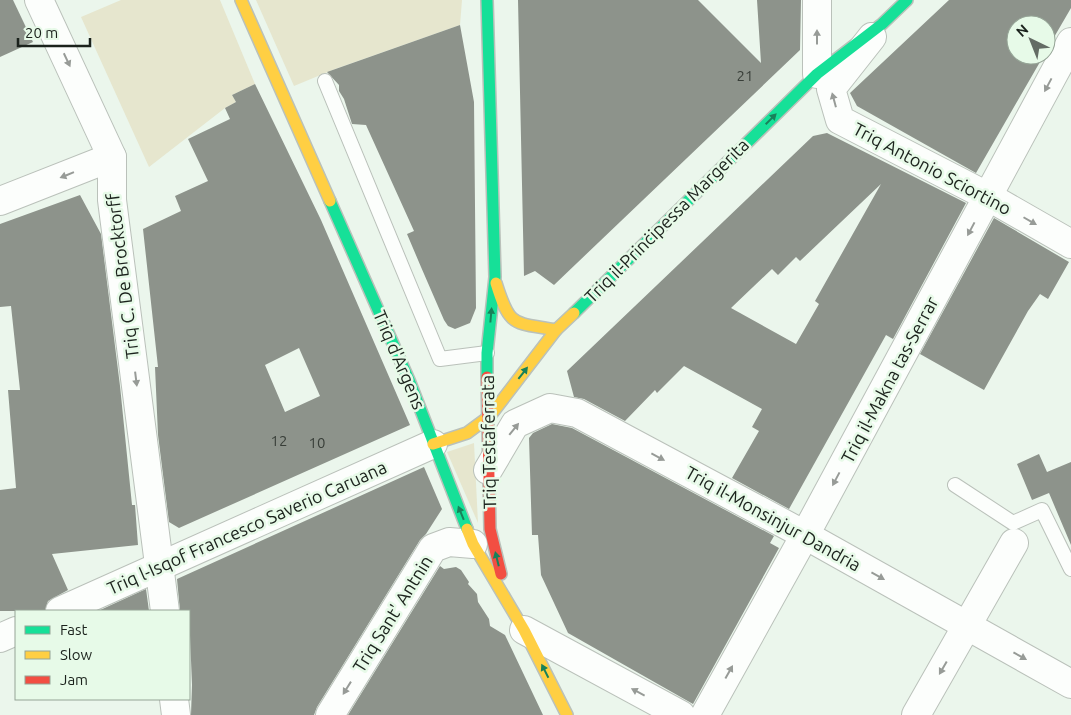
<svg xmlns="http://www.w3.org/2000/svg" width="1071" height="715" font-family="Ubuntu,sans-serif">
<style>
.green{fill:#e6e6ce}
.building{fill:#8d938b;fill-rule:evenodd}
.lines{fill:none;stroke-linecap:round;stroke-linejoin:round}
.lane-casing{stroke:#bac1ba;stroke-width:16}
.street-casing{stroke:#bac1ba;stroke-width:30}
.fast-casing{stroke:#bac1ba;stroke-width:14}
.slow-casing{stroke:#bac1ba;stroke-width:14}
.jam-casing{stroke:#bac1ba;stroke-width:14}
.lane{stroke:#fcfefc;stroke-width:14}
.street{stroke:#fcfefc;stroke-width:28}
.fast{stroke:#16e098;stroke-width:11}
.slow{stroke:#ffcf43;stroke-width:11}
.jam{stroke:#f24e42;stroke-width:11}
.oneway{fill:#979b97}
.oneway2{fill:#18815a}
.labels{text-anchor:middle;stroke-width:5;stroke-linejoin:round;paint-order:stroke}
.number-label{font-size:15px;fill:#383e38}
.street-label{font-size:18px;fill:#1b221c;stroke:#e7fae8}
</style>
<rect width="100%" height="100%" fill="#ebf6ec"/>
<!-- green -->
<g class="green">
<polygon points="121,0 220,0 255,84 232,95 236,102 225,108 149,167 81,17"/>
<polygon points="256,0 462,0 460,25 335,69 294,86"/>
<polygon points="474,443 478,523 447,452"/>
</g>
<!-- building -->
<g class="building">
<polygon points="0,0 13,0 33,42 0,57"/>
<polygon points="518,0 698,0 761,63 757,0 801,0 800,50 554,285 535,271 524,276"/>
<polygon points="949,0 1071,0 1071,8 1046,51 1046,25 1016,25 1016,55 1044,55 976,173 857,106 850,93"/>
<polygon points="460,25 474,102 476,308 470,323 455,329 448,326 444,320 421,267 407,234 414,231 366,125 352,124 344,99 339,91 339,85 327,72"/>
<path d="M255 84 321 220 410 425 179 528 169 522 158 435 155 367H158L143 229 181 211 175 196 208 181 188 139 230 119 225 108 236 102 232 95ZM299 348 320 396 285 412 265 365Z"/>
<path d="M827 133 966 203 893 339 886 335 789 509 732 478 759 431 752 427 762 409 684 366 657 393 655 390 625 421 584 399 574 397 567 371 813 136ZM881 184 815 301 819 304 796 344 731 308 772 269 778 275 796 257 800 261Z"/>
<polygon points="80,195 101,234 120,386 132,505 135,505 138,545 52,554 68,590 48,601 45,611 0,611 0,490 16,488 8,390 20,390 11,306 0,307 0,224"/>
<polygon points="994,218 1069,262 1048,299 1040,294 1028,311 984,390 920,354"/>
<polygon points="552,424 572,428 774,536 770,543 779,548 693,704 568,633 541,575 538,535 532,535 529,438 533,433"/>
<polygon points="1039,454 1047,472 1071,462 1071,545 1049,493 1032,500 1017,464"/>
<polygon points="424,467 442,509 426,534 420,540 317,707 314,715 191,715 192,685 189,611 180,611 177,579"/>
<polygon points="440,566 444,569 456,567 461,570 469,582 468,584 477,594 478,602 489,619 490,626 505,635 543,715 348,715"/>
<polygon points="146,589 149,611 98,611"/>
</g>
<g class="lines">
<!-- lane casing -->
<g class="lane-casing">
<g id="lane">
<polyline points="325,81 440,359 487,353"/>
<polyline points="955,485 1013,523 1042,510 1071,569"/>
</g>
</g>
<!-- street casing -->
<g class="street-casing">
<g id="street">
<polyline points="39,0 112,157 112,200 165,611"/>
<polyline points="872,37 831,89 840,120 989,197 1071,244"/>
<polyline points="817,74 817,0"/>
<polyline points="0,201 112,157"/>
<polyline points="488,470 515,424 550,408 577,413 805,535 1071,684"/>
<polyline points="60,611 433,444"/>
<polyline points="524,630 681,715"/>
<polyline points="0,638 16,631"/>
<polyline points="174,699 176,715"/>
<polyline points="330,715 433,548 449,542 473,544"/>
<polyline points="705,715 805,535 1071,42"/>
<polyline points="916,715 1014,543"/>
</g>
</g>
<!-- fast casing -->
<g class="fast-casing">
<g id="fast">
<polyline points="487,0 495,277 487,353 487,377"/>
<polyline points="330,201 409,380 467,529"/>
<polyline points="574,313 817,74 882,24 907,0"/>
</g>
</g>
<!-- slow casing -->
<g class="slow-casing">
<g id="slow">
<polyline points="241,0 330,201"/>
<path d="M496 283C510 328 513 322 556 330"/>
<polyline points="433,444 467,433 490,416 556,330 574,313"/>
<polyline points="467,529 473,544 524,630 567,715"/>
</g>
</g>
<!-- jam casing -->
<g class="jam-casing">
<polyline id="jam" points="487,377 490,529 501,574"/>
</g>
<!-- lane -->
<use href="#lane" class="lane"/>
<!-- street -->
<use href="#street" class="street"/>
<!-- fast -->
<use href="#fast" class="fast"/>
<!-- slow -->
<use href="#slow" class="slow"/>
<!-- jam -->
<use href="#jam" class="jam"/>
</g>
<!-- one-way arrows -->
<defs><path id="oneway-solid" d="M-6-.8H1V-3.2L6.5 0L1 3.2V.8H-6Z" transform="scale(1.25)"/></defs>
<g class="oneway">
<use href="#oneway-solid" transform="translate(817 37) rotate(-90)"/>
<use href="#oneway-solid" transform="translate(67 60) rotate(65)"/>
<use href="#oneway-solid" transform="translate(1048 85) rotate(118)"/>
<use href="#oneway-solid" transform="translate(834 100) rotate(-105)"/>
<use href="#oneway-solid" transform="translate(67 175) rotate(158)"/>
<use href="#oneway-solid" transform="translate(1030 221) rotate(30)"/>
<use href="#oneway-solid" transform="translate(971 229) rotate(118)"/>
<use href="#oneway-solid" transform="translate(136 379) rotate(83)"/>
<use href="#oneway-solid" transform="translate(514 429) rotate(-51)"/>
<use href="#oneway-solid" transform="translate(658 457) rotate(28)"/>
<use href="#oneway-solid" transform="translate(836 479) rotate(118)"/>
<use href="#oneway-solid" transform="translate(878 576) rotate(29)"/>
<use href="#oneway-solid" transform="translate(1020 656) rotate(29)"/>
<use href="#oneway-solid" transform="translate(943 668) rotate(120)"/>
<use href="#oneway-solid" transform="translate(729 672) rotate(-61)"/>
<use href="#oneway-solid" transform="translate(347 688) rotate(122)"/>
<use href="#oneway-solid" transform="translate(638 692) rotate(-152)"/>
</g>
<g class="oneway2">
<use href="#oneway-solid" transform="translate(771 119) rotate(-45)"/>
<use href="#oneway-solid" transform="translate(491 315) rotate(-85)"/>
<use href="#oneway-solid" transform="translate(523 373) rotate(-52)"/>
<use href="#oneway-solid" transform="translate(461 513) rotate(-112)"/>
<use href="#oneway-solid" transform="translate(497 559) rotate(-104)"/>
<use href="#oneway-solid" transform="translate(545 671) rotate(-117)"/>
</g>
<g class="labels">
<!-- number labels -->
<g class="number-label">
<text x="745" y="81">21</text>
<text x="279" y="446">12</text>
<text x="317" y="448">10</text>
</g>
<!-- street labels -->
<g class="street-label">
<text transform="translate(932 169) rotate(28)" y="6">Triq Antonio Sciortino</text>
<text transform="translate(667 221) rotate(-45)" y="6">Triq il-Prinċipessa Margerita</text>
<text transform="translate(123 276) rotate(-97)" y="6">Triq C. De Brocktorff</text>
<text transform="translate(399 360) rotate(67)" y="6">Triq d'Argens</text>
<text transform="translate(890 380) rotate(-62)" y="6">Triq il-Makna tas-Serrar</text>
<text transform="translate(489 442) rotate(-91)" y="6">Triq Testaferrata</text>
<text transform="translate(773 519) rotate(29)" y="6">Triq il-Monsinjur Dandria</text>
<text transform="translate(247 528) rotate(-24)" y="6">Triq l-Isqof Francesco Saverio Caruana</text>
<text transform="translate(393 614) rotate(-58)" y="6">Triq Sant' Antnin</text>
</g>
</g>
<!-- legend -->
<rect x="15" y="610" width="175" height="90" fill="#e7fae8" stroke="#95a496"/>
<rect x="25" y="626" width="25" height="8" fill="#16e098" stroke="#95a496"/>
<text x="60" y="635" font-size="15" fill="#1b221c">Fast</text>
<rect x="25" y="651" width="25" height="8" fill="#ffcf43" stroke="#95a496"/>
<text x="60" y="660" font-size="15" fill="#1b221c">Slow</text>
<rect x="25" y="676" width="25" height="8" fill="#f24e42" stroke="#95a496"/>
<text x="60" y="685" font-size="15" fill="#1b221c">Jam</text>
<!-- north arrow -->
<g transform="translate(1031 40) rotate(317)"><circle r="24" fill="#e7fae8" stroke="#95a496"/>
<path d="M0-4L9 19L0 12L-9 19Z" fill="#646c65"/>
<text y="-8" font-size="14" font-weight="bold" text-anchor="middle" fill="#1b221c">N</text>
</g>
<!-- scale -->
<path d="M18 38v8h72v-8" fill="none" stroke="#1b221c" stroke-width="2.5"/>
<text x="25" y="38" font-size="15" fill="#1b221c" stroke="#e7fae8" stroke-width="4" paint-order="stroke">20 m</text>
</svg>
